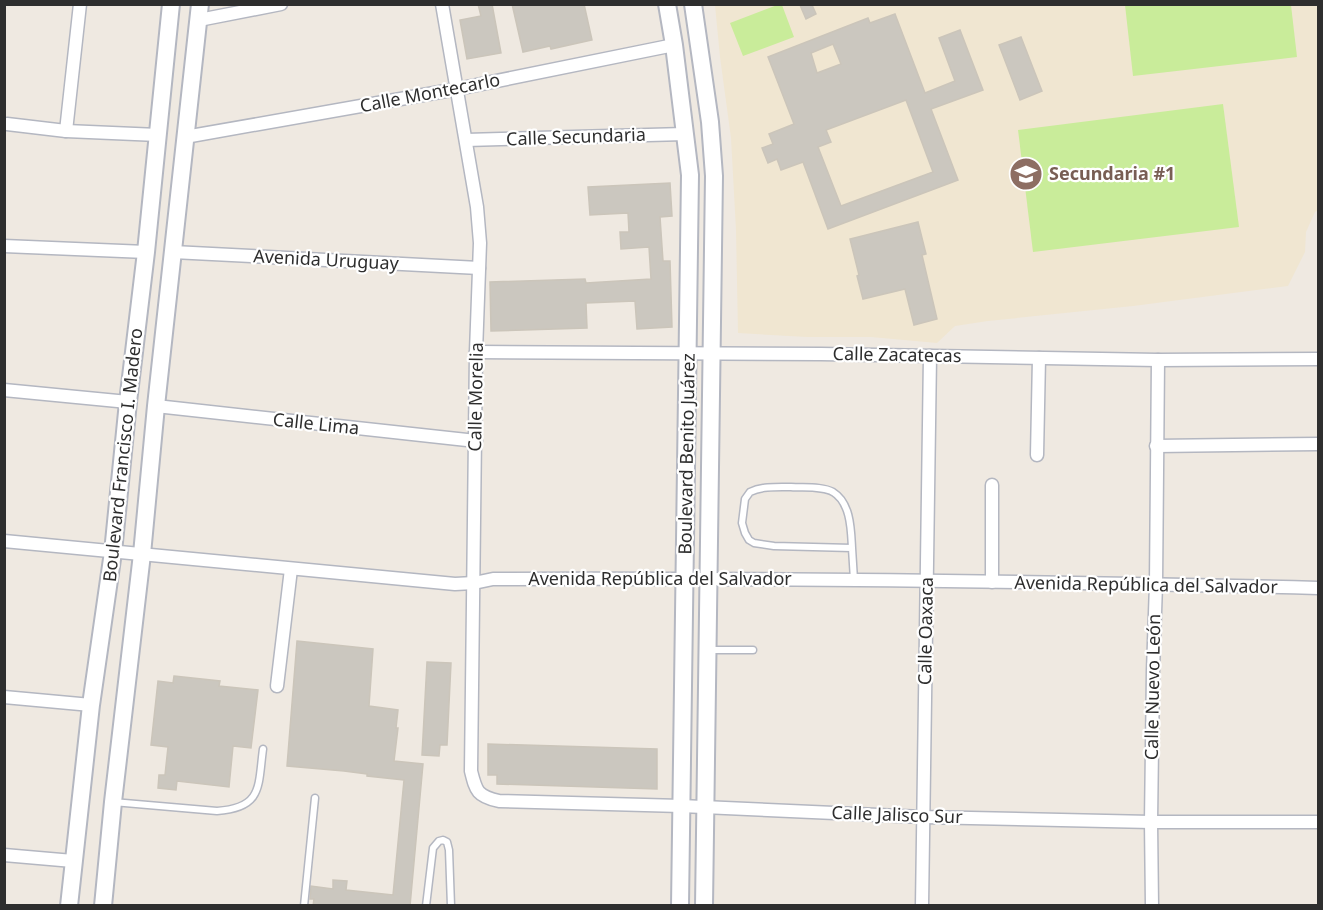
<svg xmlns="http://www.w3.org/2000/svg" width="1323" height="910" font-family="'Noto Sans',sans-serif">
<style>
.education{fill:#f0e6d1}
.pitch{fill:#c9ec9a}
.building{fill:#cbc7bf;stroke:#cbc5ba;stroke-width:1.5;fill-rule:evenodd}
.lines{fill:none;stroke-linecap:round;stroke-linejoin:round}
.lane-casing{stroke:#b4b7c1;stroke-width:9}
.street-casing{stroke:#b4b7c1;stroke-width:15}
.secondary-casing{stroke:#b4b7c1;stroke-width:20}
.lane{stroke:#fff;stroke-width:6}
.street{stroke:#fff;stroke-width:12}
.secondary{stroke:#fff;stroke-width:16}
.labels{text-anchor:middle;stroke-width:4.5;stroke-linejoin:round;paint-order:stroke}
.street-label{font-size:18px;fill:#2e2e2e;stroke:#fff}
.education-label{font-size:18px;font-weight:bold;fill:#785e54;stroke:#fff;text-anchor:start}
</style>
<rect width="100%" height="100%" fill="#efe9e1"/>
<!-- education -->
<polygon class="education" points="715,5 1318,5 1318,210 1315,212 1306,232 1305,252 1288,286 1133,306 988,321 955,326 937,343 871,337 807,337 738,333 736,230 731,138 720,57"/>
<!-- pitch -->
<g class="pitch">
<polygon points="780,4 782,5 794,37 743,56 730,23"/>
<polygon points="1125,5 1291,5 1297,57 1133,76"/>
<polygon points="1223,104 1239,227 1033,252 1018,130"/>
</g>
<!-- building -->
<g class="building">
<polygon points="478,4 492,4 501,53 467,59 460,20 481,16"/>
<polygon points="512,4 584,4 592,40 551,49 550,46 523,52"/>
<polygon points="800,5 812,5 816,14 806,19"/>
<path d="M895 14 925 93 955 81 939 38 960 30 983 90 931 109 958 180 828 229 803 162 781 170 777 159 768 163 762 148 773 144 769 134 794 124 768 57 868 18 870 23ZM833 44 841 64 817 73 811 53ZM906 100 933 172 841 206 818 147 831 142 826 130Z"/>
<polygon points="1021,37 1042,91 1020,100 999,45"/>
<polygon points="670,183 672,216 660,217 663,261 670,261 672,327 637,329 635,301 586,303 587,328 491,331 490,282 585,279 586,283 651,279 649,247 621,249 620,232 629,232 628,213 590,215 588,187"/>
<polygon points="918,222 926,254 922,255 937,319 914,325 905,289 863,299 857,276 859,275 850,239"/>
<polygon points="297,641 373,649 369,706 398,710 396,728 398,728 394,761 423,764 410,906 313,906 314,899 310,899 311,886 333,889 333,880 347,881 346,890 393,895 404,780 367,776 367,774 344,771 287,766"/>
<polygon points="427,662 451,663 447,745 440,745 439,756 422,755"/>
<polygon points="174,676 220,681 219,686 258,690 251,748 233,746 229,787 177,781 176,790 158,788 159,775 165,775 168,747 151,745 158,681 173,683"/>
<polygon points="488,744 657,749 657,789 497,784 497,775 488,775"/>
</g>
<g class="lines">
<!-- lane casing -->
<g class="lane-casing">
<g id="lane">
<path d="M852 548C851 530 851 503 833 492 822 486 804 488 791 487 778 487 762 486 750 492L745 499 742 523 745 533 749 540 754 543 774 546 852 548 854 580"/>
<polyline points="708,650 753,650"/>
<path d="M113 802 217 811C263 808 258 786 263 749"/>
<polyline points="304,906 315,798"/>
<polyline points="426,906 433,848 439,841 443,840 447,842 449,850 451,906"/>
</g>
</g>
<!-- street casing -->
<g class="street-casing">
<g id="street">
<path d="M442 4 477 207 480 243 476 352 471 771C476 791 477 796 499 801L681 806 923 817 1151 822H1318"/>
<polyline points="199,20 281,4"/>
<polyline points="7,124 66,131 158,135"/>
<polyline points="66,131 80,4"/>
<polyline points="185,137 457,89 674,45"/>
<polyline points="466,140 685,134"/>
<polyline points="4,246 146,252"/>
<polyline points="173,252 479,268"/>
<polyline points="476,352 821,354 1158,360 1318,359"/>
<polyline points="4,390 128,402"/>
<polyline points="156,406 476,441"/>
<polyline points="1156,446 1318,444"/>
<polyline points="1037,455 1039,358"/>
<polyline points="992,485 992,582"/>
<path d="M4 541 455 584 474 583 493 579C768 578 1043 581 1318 588"/>
<polyline points="277,686 291,569"/>
<polyline points="4,697 91,705"/>
<polyline points="4,855 73,861"/>
<polyline points="922,906 930,356"/>
<polyline points="1152,906 1151,822 1153,671 1156,584 1158,360"/>
</g>
</g>
<!-- secondary casing -->
<g class="secondary-casing">
<g id="secondary">
<polyline points="667,4 674,45 690,175 680,906"/>
<polyline points="693,4 710,122 714,176 704,906"/>
<polyline points="69,906 91,705 113,552 128,402 146,252 171,4"/>
<polyline points="103,906 113,802 142,554 156,406 200,4"/>
</g>
</g>
<!-- lane -->
<use href="#lane" class="lane"/>
<!-- street -->
<use href="#street" class="street"/>
<!-- secondary -->
<use href="#secondary" class="secondary"/>
</g>
<!-- icons -->
<defs>
<g id="school-disc" transform="scale(1.725)"><circle r="9.5" fill="#8d6e63" stroke="#fff"/><path d="M0-5L7-2L0 1L-7-2ZM-4 1L0 2.5L4 1V4Q0 6-4 4Z" fill="#fff"/></g>
</defs>
<g fill-rule="evenodd">
<use href="#school-disc" x="1026" y="174"/>
</g>
<g class="labels">
<!-- street labels -->
<g class="street-label">
<text transform="translate(430 93) rotate(-11)" y="6">Calle Montecarlo</text>
<text transform="translate(576 137) rotate(-2)" y="6">Calle Secundaria</text>
<text transform="translate(326 260) rotate(3)" y="6">Avenida Uruguay</text>
<text transform="translate(897 355) rotate(1)" y="6">Calle Zacatecas</text>
<text transform="translate(476 397) rotate(-89)" y="6">Calle Morelia</text>
<text transform="translate(316 424) rotate(6)" y="6">Calle Lima</text>
<text transform="translate(687 454) rotate(-89)" y="6">Boulevard Benito Juárez</text>
<text transform="translate(123 455) rotate(-84)" y="6">Boulevard Francisco I. Madero</text>
<text x="660" y="585">Avenida República del Salvador</text>
<text transform="translate(1146 585) rotate(1)" y="6">Avenida República del Salvador</text>
<text transform="translate(926 631) rotate(-89)" y="6">Calle Oaxaca</text>
<text transform="translate(1153 687) rotate(-89)" y="6">Calle Nuevo León</text>
<text transform="translate(897 815) rotate(2)" y="6">Calle Jalisco Sur</text>
</g>
<!-- education labels -->
<g class="education-label">
<text x="1049" y="180">Secundaria #1</text>
</g>
</g>
<!-- border -->
<rect width="1323" height="910" fill="none" stroke="#2e2e2e" stroke-width="12"/>
</svg>
